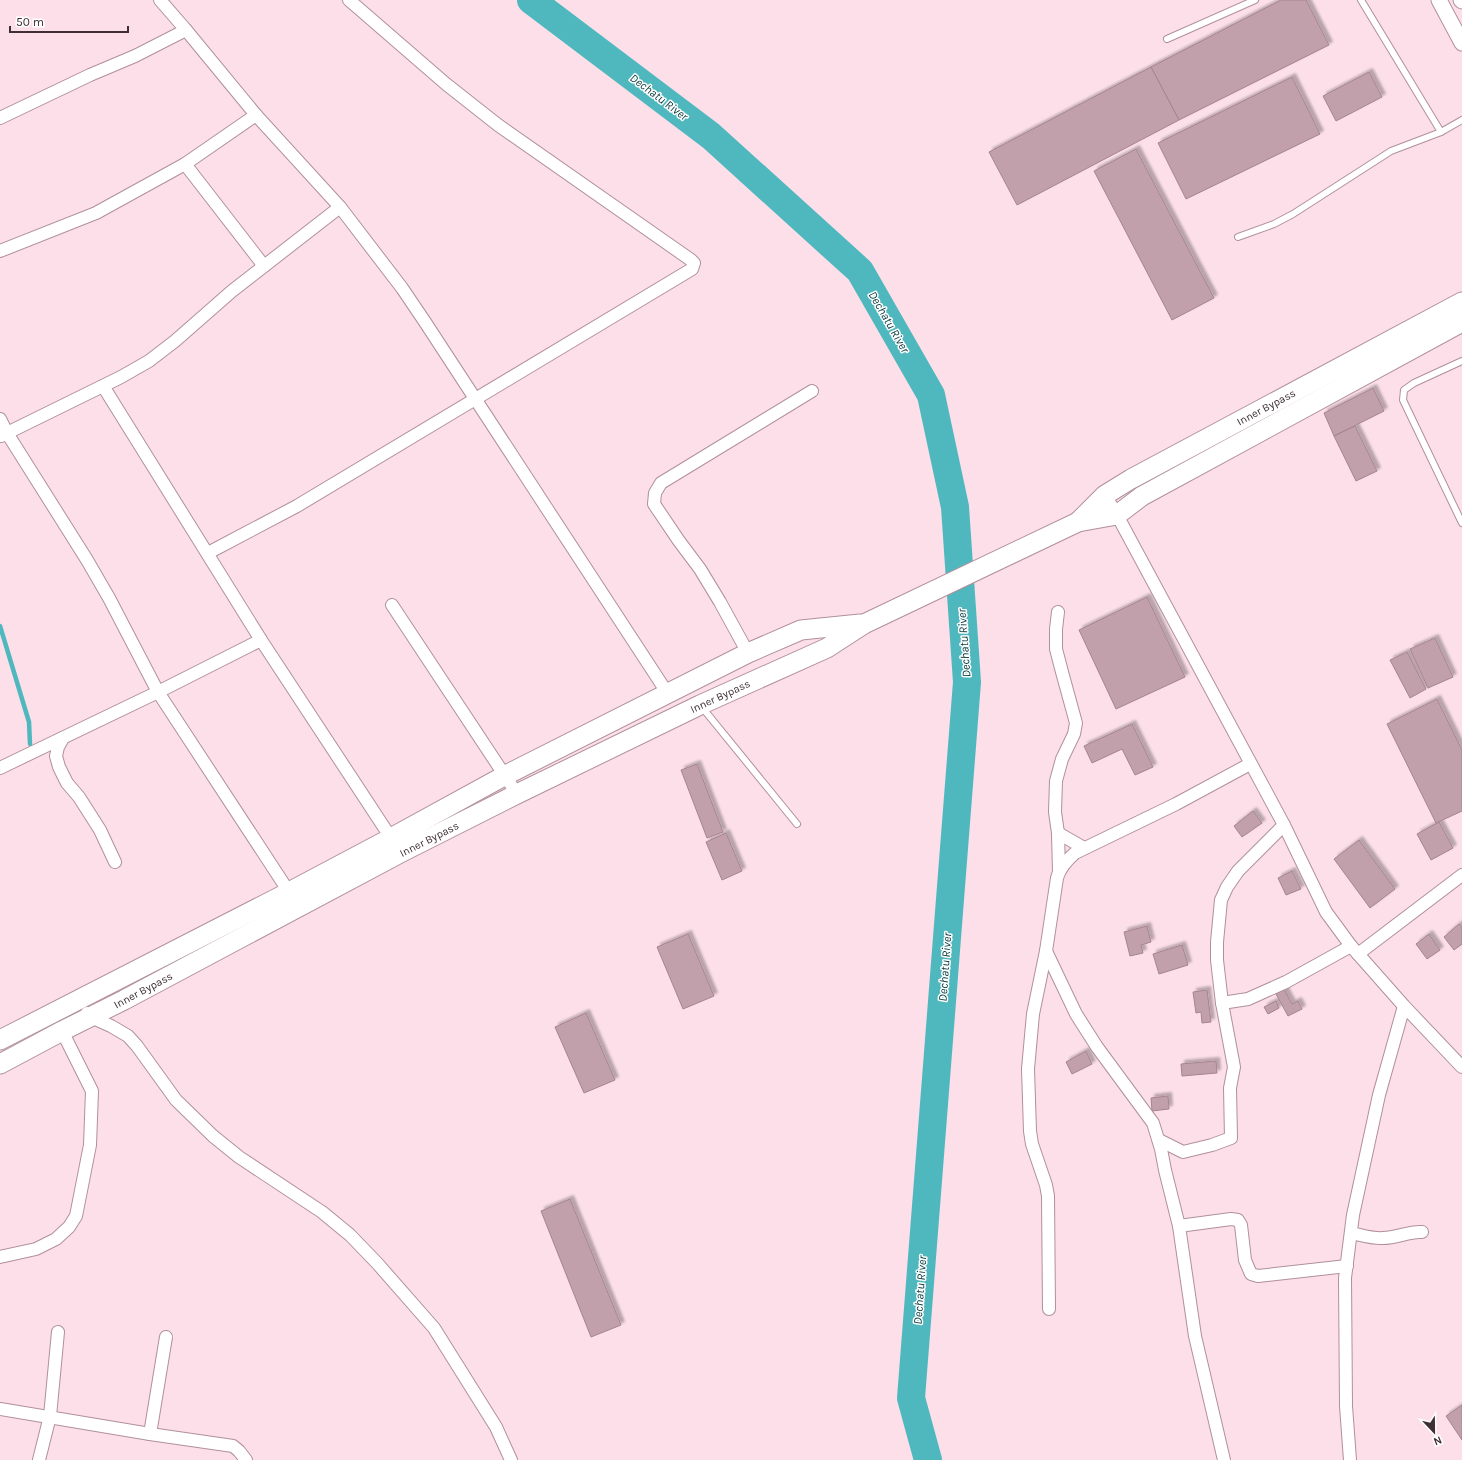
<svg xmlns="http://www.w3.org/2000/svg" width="1462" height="1460" font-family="Karla,sans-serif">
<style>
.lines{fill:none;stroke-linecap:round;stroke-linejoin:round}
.stream{stroke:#4fb8bf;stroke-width:4.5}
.river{stroke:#4fb8bf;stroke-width:28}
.building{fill:#c2a0ab;stroke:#a5848f;filter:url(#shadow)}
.service-casing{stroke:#b1909b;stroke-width:8}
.minor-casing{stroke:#b1909b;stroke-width:14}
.tertiary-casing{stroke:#b1909b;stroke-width:17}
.primary-casing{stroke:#b1909b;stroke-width:21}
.service{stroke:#fff;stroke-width:6}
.minor{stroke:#fff;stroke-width:12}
.tertiary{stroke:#fff;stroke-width:15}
.primary{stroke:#fff;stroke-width:19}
.labels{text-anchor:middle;stroke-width:3;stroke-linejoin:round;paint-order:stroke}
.street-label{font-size:11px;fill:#3d2f34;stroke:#fff}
.water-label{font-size:12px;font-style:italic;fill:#06393c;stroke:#fff}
</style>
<defs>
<filter id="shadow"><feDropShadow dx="3.5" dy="-3.5" stdDeviation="1" flood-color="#0004"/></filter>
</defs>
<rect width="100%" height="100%" fill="#fcdfe8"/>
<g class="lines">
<!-- stream -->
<polyline class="stream" points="0,626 29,722 30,744"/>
<!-- river -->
<polyline class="river" points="531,0 711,136 860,271 931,395 955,507 967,682 911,1398 928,1460"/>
</g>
<!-- building -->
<g class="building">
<polygon points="1281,0 1306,0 1329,45 1179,120 1151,67"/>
<polygon points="1151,67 1179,120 1017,205 989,152"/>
<polygon points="1369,72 1382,97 1336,121 1323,96"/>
<polygon points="1292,77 1320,134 1186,199 1158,143"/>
<polygon points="1136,149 1214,298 1172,320 1094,171"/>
<polygon points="1373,388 1384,411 1334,436 1324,413"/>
<polygon points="1355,426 1377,471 1356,481 1334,436"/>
<polygon points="1147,597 1185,677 1116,709 1079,630"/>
<polygon points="1435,638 1453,677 1428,688 1410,649"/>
<polygon points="1407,652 1426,689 1410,698 1390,660"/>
<polygon points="1437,699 1462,750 1462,811 1436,823 1387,724"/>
<polygon points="1132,724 1153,767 1135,775 1122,749 1092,763 1084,746"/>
<polygon points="697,764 723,832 707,838 681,770"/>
<polygon points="1253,811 1262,823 1242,837 1234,826"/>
<polygon points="1439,822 1453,848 1431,860 1417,834"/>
<polygon points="726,833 742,871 722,880 706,842"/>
<polygon points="1359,840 1395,889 1370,908 1334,859"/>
<polygon points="1292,871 1301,889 1286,895 1278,878"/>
<polygon points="1459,924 1462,928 1462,944 1454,950 1444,937"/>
<polygon points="1147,926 1151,942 1141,945 1143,953 1130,956 1124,932"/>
<polygon points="688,934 714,996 683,1009 657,947"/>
<polygon points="1429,934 1440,950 1427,959 1416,944"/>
<polygon points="1182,945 1188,965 1159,974 1153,954"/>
<polygon points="1284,989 1292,1004 1298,1001 1302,1009 1288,1016 1276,994"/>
<polygon points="1207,990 1211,1022 1202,1023 1201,1012 1196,1013 1193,992"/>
<polygon points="1276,1001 1279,1008 1268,1014 1264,1007"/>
<polygon points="586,1013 615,1080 584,1093 555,1027"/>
<polygon points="1086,1051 1092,1064 1072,1074 1066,1062"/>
<polygon points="1216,1061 1217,1073 1182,1076 1181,1064"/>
<polygon points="1168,1096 1169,1109 1152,1111 1151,1098"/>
<polygon points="570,1199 621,1325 591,1337 541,1211"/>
<polygon points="1462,1405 1462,1440 1446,1416"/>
</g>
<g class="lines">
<!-- service casing -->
<g class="service-casing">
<g id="service">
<polyline points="1361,0 1441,132"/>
<polyline points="1167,39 1255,0"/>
<polyline points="1238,237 1274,224 1293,214 1391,151 1441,132 1462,120"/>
<polyline points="1462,361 1414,383 1404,390 1403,400 1462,523"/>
<polyline points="701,706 797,824"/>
</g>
</g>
<!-- minor casing -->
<g class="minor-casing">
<g id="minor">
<polyline points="160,0 186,30 256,115 340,207 402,288 425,322 668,694"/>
<polyline points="0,118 90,75 135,56 186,30"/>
<polyline points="185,164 264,266"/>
<polyline points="0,251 96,213 185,164 256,115"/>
<polyline points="103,386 261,640 395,844"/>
<polyline points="0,419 7,433 87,560 109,598 158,692 289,892"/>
<polyline points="1,436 121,377 149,361 175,341 232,291 340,207"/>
<polyline points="1105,495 1117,515 1284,825 1326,912 1351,946 1404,1006 1462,1067"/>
<polyline points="208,553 297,506 692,269 694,263 691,260 498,125 446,84 349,0"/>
<polyline points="392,605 517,794"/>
<polyline points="1058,612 1056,629 1056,649 1062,672 1076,723 1074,734 1062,759 1056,781 1055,812 1058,833 1059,872"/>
<polyline points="748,653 720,602 700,569 679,541 654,504 655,493 661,483 812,391"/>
<polyline points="63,738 58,747 56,756 59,767 67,783 79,797 100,830 115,862"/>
<polyline points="0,768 158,692 261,640"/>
<polyline points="1058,833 1084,848"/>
<polyline points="1046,951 1076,1014 1097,1047 1153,1123 1161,1149 1165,1170 1179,1226 1195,1336 1224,1460"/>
<polyline points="1358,954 1462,875"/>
<polyline points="1222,1003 1217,960 1217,942 1221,900 1227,887 1238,871 1284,825"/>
<polyline points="87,1013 91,1017 111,1026 128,1036 137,1046 176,1100 213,1136 239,1157 322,1212 350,1235 377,1263 434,1328 496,1427 511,1460"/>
<polyline points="1159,1140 1183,1152 1212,1145 1231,1138 1230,1088 1234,1067 1222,1003 1248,999 1286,982 1351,946"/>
<polyline points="1179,1226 1231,1219 1238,1220 1241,1225 1245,1260 1251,1274 1258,1276 1347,1266"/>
<path d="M1351 1233C1361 1235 1373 1239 1383 1238 1397 1238 1409 1231 1422 1232"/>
<polyline points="0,1257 36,1249 56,1239 69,1227 76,1216 90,1145 92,1091 62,1031"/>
<path d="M1049 1309 1048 1196 1046 1185 1032 1144 1030 1131 1028 1069 1033 1014 1046 951 1057 878C1060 867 1067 860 1075 853L1176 804 1250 764"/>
<polyline points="0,1409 150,1434 233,1446 239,1451 246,1460"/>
<polyline points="150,1434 166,1337"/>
<polyline points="39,1460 50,1416 58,1332"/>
<polyline points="1350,1460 1346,1406 1345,1278 1353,1215 1379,1095 1404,1006"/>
</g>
</g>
<!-- tertiary casing -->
<g class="tertiary-casing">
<g id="tertiary">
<polyline points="1439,0 1462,43"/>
<polyline points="1461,0 1462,1"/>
</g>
</g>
<!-- primary casing -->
<g class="primary-casing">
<g id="primary">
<polyline points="1078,522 1105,495 1131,479 1462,302"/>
<polyline points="0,1040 289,892 391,838 504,776 748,653 801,630 860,624"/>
<polyline points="0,1064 62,1031 124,1000 402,852 517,794 700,705 827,648 864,624 1078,522 1117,515 1142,496 1462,322"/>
</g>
</g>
<!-- service -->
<use href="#service" class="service"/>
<!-- minor -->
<use href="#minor" class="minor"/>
<!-- tertiary -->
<use href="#tertiary" class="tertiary"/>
<!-- primary -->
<use href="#primary" class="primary"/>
</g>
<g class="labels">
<!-- street labels -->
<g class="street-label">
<text transform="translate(1266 407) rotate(-28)" y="4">Inner Bypass</text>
<text transform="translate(720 696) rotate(-25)" y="4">Inner Bypass</text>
<text transform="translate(429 839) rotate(-27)" y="4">Inner Bypass</text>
<text transform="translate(143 990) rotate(-28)" y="4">Inner Bypass</text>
</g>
<!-- water labels -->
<g class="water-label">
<text transform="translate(659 97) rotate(37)" y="4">Dechatu River</text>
<text transform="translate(889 322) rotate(60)" y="4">Dechatu River</text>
<text transform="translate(964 643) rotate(-94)" y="4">Dechatu River</text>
<text transform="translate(945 967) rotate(-86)" y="4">Dechatu River</text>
<text transform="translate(920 1290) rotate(-86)" y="4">Dechatu River</text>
</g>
</g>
<!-- north arrow -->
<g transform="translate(1434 1432) rotate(158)" stroke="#ffffff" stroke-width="3" paint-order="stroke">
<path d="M0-3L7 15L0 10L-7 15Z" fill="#3d2f34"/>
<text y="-6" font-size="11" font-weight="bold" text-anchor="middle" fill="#3d2f34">N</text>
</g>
<!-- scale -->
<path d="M10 26v6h118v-6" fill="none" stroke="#3d2f34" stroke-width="2"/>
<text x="16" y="26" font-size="12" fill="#3d2f34" stroke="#ffffff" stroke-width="3" paint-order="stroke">50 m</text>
</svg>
